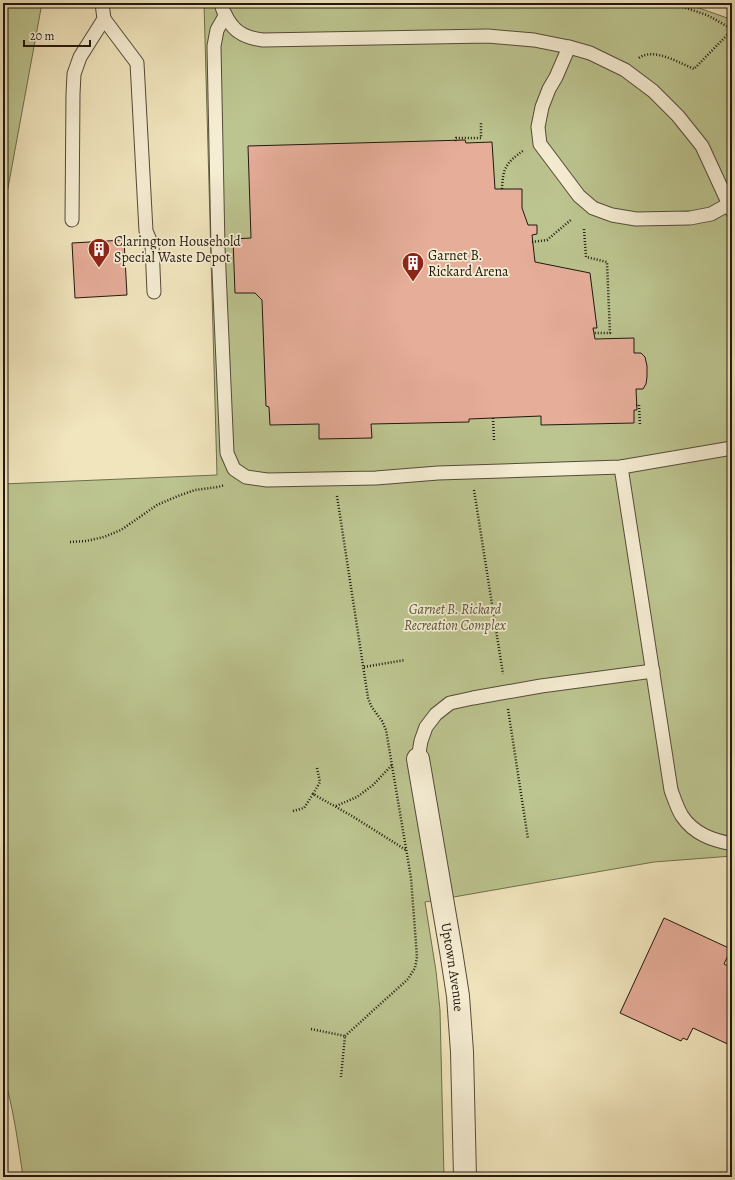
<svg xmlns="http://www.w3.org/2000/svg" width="735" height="1180" font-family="Alegreya,serif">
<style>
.green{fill:#bcc48f;stroke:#6e6e4e}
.building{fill:#e6ad99;stroke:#21180e}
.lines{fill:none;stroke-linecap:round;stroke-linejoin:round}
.lane-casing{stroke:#554b3a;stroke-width:15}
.street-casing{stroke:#554b3a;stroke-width:24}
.path{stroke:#21180e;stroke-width:2.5;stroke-dasharray:1 2;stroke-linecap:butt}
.lane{stroke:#f6eed4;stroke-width:13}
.street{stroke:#f6eed4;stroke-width:22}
.labels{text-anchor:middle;stroke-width:3.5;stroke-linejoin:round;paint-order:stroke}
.poi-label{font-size:14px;fill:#21180e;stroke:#f6eed4;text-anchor:start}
.park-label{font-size:14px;font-style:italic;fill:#57543b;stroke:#f6eed4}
.street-label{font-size:14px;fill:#21180e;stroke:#f6eed4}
</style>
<rect width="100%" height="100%" fill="#f1e5bd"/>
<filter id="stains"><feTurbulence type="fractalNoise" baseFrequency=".005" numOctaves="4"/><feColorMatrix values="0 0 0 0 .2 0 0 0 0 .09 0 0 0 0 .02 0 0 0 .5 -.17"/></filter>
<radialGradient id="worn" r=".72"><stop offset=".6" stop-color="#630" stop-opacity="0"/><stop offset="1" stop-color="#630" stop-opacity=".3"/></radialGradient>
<!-- green -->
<g class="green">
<polygon points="3,3 42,3 3,215"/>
<path d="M204 3H678L699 8 730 19 732 17V856L654 862 425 902 436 971 440 1010 444 1177H23C18 1142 13 1106 3 1073V484L217 475Z"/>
</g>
<!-- building -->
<g class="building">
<polygon points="465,140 466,143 492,142 495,189 522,189 522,208 528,225 537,225 537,234 532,235 535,262 590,273 597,328 593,328 595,339 634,338 634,353 641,353 645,357 647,366 647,377 646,384 643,389 636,389 637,410 634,410 634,423 541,425 541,416 469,419 469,422 371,424 372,438 319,439 319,424 270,425 269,407 266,406 262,300 255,293 235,293 233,239 251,238 248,146"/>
<polygon points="124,240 127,295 75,298 72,243"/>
<polygon points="664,918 731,949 724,964 732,968 732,1046 693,1028 687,1040 683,1038 681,1041 620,1013"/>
</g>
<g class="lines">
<!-- lane casing -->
<g class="lane-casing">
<g id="lane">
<path d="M221 3C223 13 231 27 239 32 246 37 255 39 263 40L488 36 534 40 569 47 590 53 625 70 653 91 678 116 702 146 732 211"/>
<polyline points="225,16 217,30 214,46 218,248 227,453 234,469 246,477 267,480 376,478 438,473 621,467 732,448"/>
<polyline points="104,19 137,63 146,231 152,245 154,292"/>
<polyline points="569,47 556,77 549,89 542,107 538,127 540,144 579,196 593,208 612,215 636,219 690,218 711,214 729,204"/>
<polyline points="72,220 73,94 74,74 80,57 104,19 102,3"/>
<path d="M621 467 671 790C674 798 677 808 682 816 694 834 712 840 732 844"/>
<polyline points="418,759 421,741 426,727 436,714 450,703 473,698 541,686 653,671"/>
</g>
</g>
<!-- street casing -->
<g class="street-casing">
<g id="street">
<path id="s1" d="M418 759 451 951 458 996 462 1052 465 1177"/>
</g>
</g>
<!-- path -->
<g class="path">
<polyline points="671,3 707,15 732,29"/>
<path d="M639 58C653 47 680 63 694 69L732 30"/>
<polyline points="455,141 456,138 481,138 481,122"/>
<path d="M502 189C503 167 506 163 524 150"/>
<polyline points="584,229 586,257 607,262 610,333 594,333"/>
<polyline points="532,242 547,240 572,219"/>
<polyline points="636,405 639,405 640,425"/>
<polyline points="493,418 494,440"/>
<polyline points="474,490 503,674"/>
<polyline points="337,496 368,698 371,706 382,721 386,730 411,878 417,957 415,968 408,979 345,1036"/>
<polyline points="70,542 86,541 104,537 121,530 157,505 178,496 195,490 218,487 225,485"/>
<polyline points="364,667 405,660"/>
<polyline points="508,709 528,839"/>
<polyline points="317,768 320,782 313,794 352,816 406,850"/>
<polyline points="336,806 357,797 373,785 392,765"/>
<polyline points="293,811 304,808 313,794"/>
<polyline points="311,1029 345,1036 341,1077"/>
</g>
<!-- lane -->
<use href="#lane" class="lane"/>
<!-- street -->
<use href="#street" class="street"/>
</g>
<!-- icons -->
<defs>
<g id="building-pin" transform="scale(1.15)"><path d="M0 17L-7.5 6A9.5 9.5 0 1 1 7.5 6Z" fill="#8f2418" stroke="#f6eed4"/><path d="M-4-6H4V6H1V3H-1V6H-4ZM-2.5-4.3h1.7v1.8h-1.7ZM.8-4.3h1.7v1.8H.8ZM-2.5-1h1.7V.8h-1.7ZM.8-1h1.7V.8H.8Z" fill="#fff"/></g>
</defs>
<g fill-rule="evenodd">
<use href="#building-pin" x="99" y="249"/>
<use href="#building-pin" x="413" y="263"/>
</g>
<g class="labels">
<!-- poi labels -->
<g class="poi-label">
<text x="114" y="246">Clarington Household<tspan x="114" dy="16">Special Waste Depot</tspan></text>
<text x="428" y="260">Garnet B.<tspan x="428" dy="16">Rickard Arena</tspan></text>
</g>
<!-- park labels -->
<g class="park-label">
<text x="455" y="614">Garnet B. Rickard<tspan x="455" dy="16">Recreation Complex</tspan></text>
</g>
<!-- street labels -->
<g class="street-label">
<text dy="5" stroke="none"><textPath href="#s1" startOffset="211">Uptown Avenue</textPath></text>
</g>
</g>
<!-- margin -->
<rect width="735" height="1180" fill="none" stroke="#f1e5bd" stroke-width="16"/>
<rect x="4" y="4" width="727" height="1172" fill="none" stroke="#21180e" stroke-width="2"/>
<rect x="8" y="8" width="719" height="1164" fill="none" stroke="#21180e"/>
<!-- scale -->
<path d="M24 40v6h66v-6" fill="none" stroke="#21180e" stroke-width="2"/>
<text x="30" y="40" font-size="12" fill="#21180e" stroke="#f6eed4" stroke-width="3" paint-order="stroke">20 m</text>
<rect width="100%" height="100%" filter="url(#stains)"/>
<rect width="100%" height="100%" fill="url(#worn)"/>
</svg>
